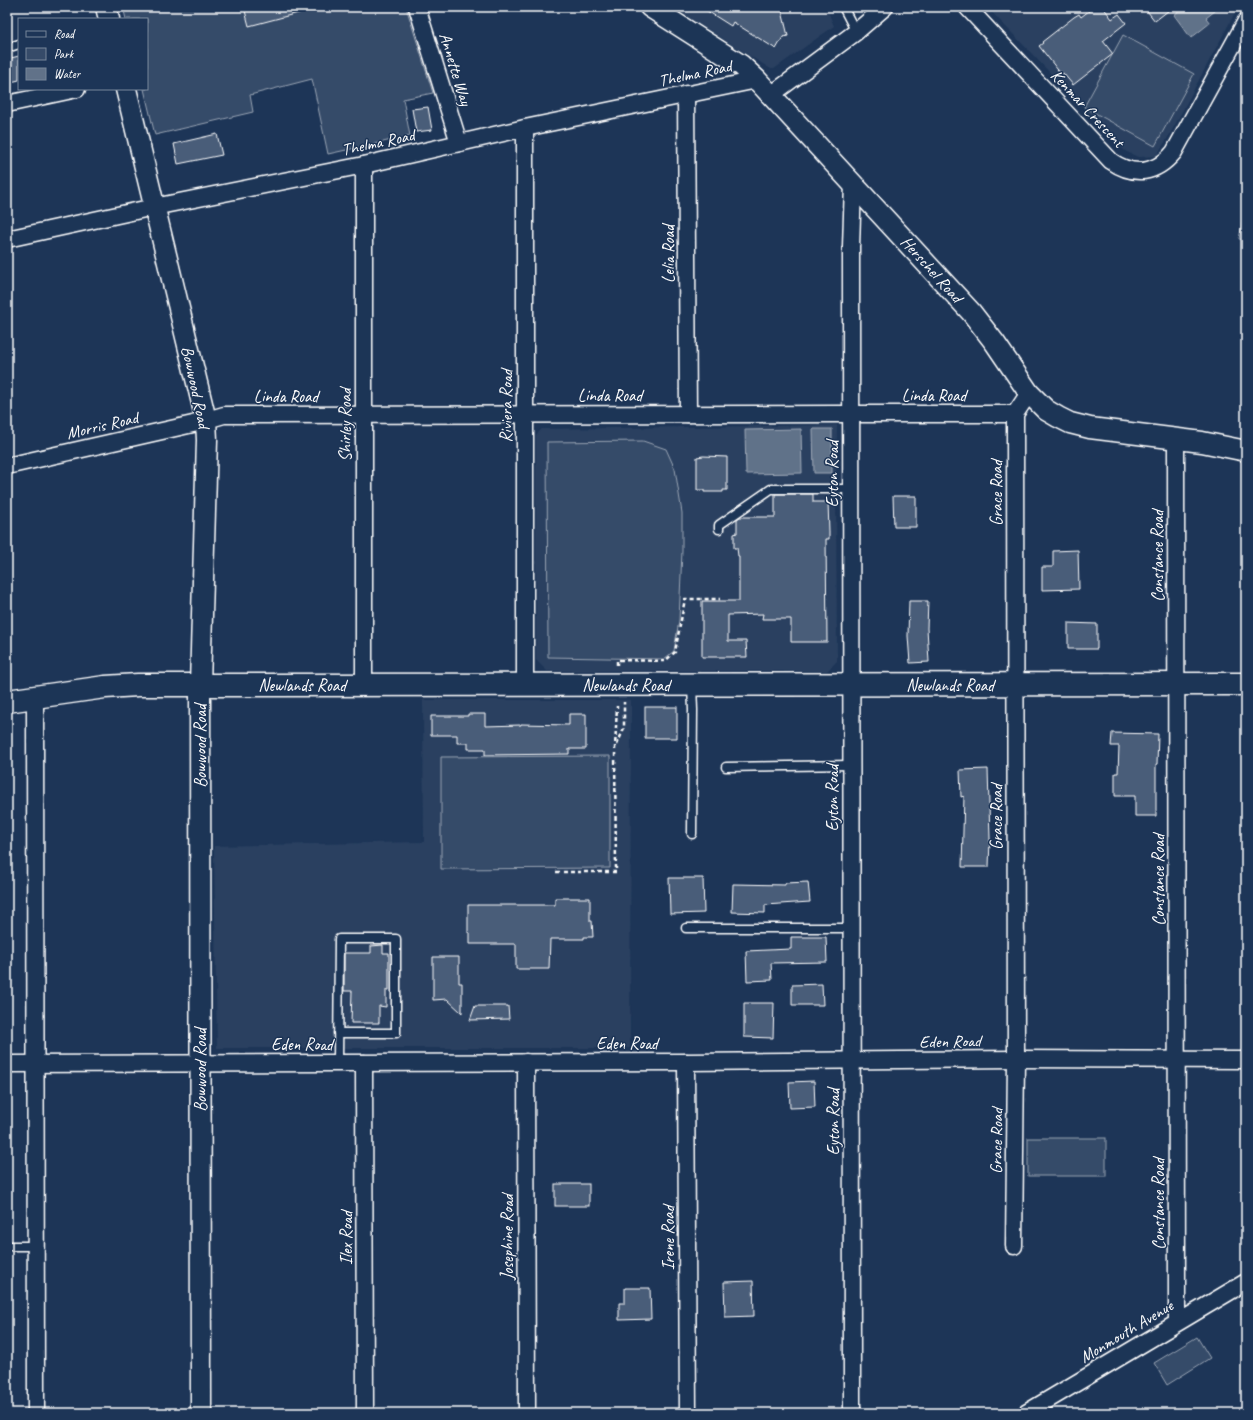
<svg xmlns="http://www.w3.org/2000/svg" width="1253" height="1420" font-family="Caveat,sans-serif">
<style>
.built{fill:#2a4161}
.green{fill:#364b69;stroke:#9aa5b4}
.water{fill:#617289;stroke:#a0aab8}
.building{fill:#4a5d79;stroke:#fff}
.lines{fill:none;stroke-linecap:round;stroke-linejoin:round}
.service-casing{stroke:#fff;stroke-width:11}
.minor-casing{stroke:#fff;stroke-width:19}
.tertiary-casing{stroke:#fff;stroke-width:23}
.secondary-casing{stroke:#fff;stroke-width:25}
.path{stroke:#fff;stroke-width:2.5;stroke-dasharray:4 3;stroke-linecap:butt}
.service{stroke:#1d3557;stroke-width:8}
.minor{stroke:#1d3557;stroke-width:16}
.tertiary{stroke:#1d3557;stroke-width:20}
.secondary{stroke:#1d3557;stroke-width:22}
.labels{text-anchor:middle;stroke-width:3;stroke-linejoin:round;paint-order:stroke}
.street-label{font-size:17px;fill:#fff;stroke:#1d3557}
</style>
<rect width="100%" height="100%" fill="#1d3557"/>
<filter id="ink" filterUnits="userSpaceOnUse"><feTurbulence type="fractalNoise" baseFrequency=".025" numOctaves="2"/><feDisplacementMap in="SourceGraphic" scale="8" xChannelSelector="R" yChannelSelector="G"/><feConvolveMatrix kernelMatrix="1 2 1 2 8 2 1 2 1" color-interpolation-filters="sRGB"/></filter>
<g filter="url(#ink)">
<!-- built -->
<g class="built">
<polygon points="672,7 826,7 834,26 774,69 771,69"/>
<polygon points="987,7 1238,7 1170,134 1156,156 1138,157 1125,151"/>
<polygon points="837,425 836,483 829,484 829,495 836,495 837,661 827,671 547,671 536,660 536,435 542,429"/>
<polygon points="423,700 631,700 630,1048 217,1048 214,846 424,842"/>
</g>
<!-- green -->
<g class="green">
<polygon points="123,7 406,7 433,93 403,99 410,136 328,154 312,79 250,95 253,112 155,135 144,89 147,89 147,19 126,19"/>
<polygon points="1123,35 1194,74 1155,146 1084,107"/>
<polygon points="1244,214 1246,215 1246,240 1239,239"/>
<polygon points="643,441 666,449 675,469 682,513 682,551 679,620 674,651 664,659 548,657 547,442"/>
<polygon points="610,756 610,868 441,869 441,757"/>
<rect x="1028" y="1138" width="78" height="38"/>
<polygon points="1197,1337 1210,1358 1167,1385 1154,1363"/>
</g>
<!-- water -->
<g class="water">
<polygon points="1184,7 1220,7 1206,18 1210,23 1191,38 1174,15"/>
<polygon points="801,429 802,473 746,474 745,430"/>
<polygon points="813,429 832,429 832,473 814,473"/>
</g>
<!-- building -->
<g class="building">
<polygon points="244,7 305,7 306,11 249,26"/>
<polygon points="701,7 781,7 788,36 783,37 776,49 733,22 731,26"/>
<polygon points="1094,7 1103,7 1112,19 1119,14 1126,23 1103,41 1113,54 1073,85 1063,73 1061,74 1039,46 1043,43 1042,42 1074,17 1079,14 1081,17"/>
<polygon points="1144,7 1173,7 1155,21"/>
<polygon points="19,56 19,80 7,83 7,59"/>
<polygon points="428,107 432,130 416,132 412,109"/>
<polygon points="217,134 222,155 178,164 174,144"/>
<polygon points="703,456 727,457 727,490 723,490 723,492 704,492 704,490 697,490 697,457"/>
<polygon points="775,494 813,494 813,502 828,502 829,532 829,539 826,539 827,642 791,642 791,619 762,619 763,614 728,615 728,641 746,641 747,657 702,657 702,601 739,601 739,556 738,556 737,548 734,548 734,534 737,533 737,519 740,517 775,517"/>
<polygon points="893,496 916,496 916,527 894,527"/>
<polygon points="1078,550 1079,589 1042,590 1042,567 1053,567 1053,551"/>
<polygon points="909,601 928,601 927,628 929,662 910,663 908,636"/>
<polygon points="1068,623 1097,624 1097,649 1068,649"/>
<rect x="645" y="707" width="32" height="31"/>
<polygon points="468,714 485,714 485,726 521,725 521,724 569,725 569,714 586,714 586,749 569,749 569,754 485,755 485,749 468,749 468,743 457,743 457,735 431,735 431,716 468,716"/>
<polygon points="1112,733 1158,734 1157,764 1156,764 1156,816 1135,816 1135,796 1115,796 1115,773 1118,773 1119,746 1111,746"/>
<polygon points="988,769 990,839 989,867 962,867 964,796 961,797 960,770"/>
<polygon points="669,878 703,878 704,913 670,914"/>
<polygon points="808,882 810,902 765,905 765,913 732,912 733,884 785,885 785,883"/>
<polygon points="555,898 590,898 590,921 592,921 593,937 584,937 584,939 550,939 549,969 516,969 516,944 470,944 470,933 468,933 468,905 555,905"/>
<polygon points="791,937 826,937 827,962 771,963 772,980 747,981 746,951 791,949"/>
<polygon points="383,945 383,953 389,953 389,990 386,990 386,1007 379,1006 379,1023 351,1023 352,991 344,991 344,953 371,953 371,946"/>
<polygon points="433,957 459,957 459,983 462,983 462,1013 447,999 433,1000"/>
<polygon points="822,984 823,1005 792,1005 792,985"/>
<polygon points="744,1003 774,1003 773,1038 744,1037"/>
<polygon points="475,1006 508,1006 509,1019 470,1020"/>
<polygon points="814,1081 815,1107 790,1108 789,1082"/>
<rect x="555" y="1184" width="34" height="22"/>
<polygon points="753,1281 754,1316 725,1317 724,1282"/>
<polygon points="625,1288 650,1288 651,1319 619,1320 619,1303 625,1303"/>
</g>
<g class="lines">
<!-- service casing -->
<g class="service-casing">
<g id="service">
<polyline points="843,7 856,32"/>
<polyline points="7,48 19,44"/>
<polyline points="719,529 719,525 771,489 851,489"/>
<polyline points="692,685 693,710 692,834"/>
<polyline points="726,767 851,765"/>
<polyline points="686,928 852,928"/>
<polyline points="338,1063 339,939 396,939 396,1033 338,1033"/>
<polyline points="7,1246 36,1246"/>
</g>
</g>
<!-- minor casing -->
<g class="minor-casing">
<g id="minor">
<polyline points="417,7 459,143"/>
<path d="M967 7 1111 161C1134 177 1156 174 1174 152L1246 21"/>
<polyline points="686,94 688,414"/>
<polyline points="771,95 856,32 885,7"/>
<polyline points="7,104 77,89"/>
<polyline points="525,128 525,684"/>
<polyline points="7,239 154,207 364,165 525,128 757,80"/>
<polyline points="1176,438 1177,1322"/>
<polyline points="7,466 193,424 224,415 839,414 1015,414"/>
<polyline points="364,685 364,165"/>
<polyline points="35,697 36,1413"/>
<polyline points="526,1062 527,1413"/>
<polyline points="686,1062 688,1413"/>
<polyline points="364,1063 365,1413"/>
<polyline points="7,1064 686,1062 1016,1059 1246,1060"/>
<polyline points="1014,1246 1016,1059 1015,414 1029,393"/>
<polyline points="852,1413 851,247 853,183"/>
<polyline points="1026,1413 1246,1282"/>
</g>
</g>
<!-- tertiary casing -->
<g class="tertiary-casing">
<g id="tertiary">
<polyline points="106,7 109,19"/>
<polyline points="650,7 741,65 757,80 971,312 995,343 1029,393 1046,410 1058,417 1070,423 1090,428 1202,442 1246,451"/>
<polyline points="126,89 206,420 207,440 200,685 201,1413"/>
</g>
</g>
<!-- secondary casing -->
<g class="secondary-casing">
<polyline id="secondary" points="7,701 105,687 138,685 1246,684"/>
</g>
<!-- path -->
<g class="path">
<polyline points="617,665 617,660 665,661 675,652 685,599 720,599"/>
<polyline points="617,745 624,728 624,702"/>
<polyline points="556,872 616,872 615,748 617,706"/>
</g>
<!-- service -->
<use href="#service" class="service"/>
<!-- minor -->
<use href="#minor" class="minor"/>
<!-- tertiary -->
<use href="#tertiary" class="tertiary"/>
<!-- secondary -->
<use href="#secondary" class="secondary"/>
</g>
</g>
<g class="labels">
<!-- street labels -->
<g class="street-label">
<text transform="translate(456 69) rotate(73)" y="6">Annette Way</text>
<text transform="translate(695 73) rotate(-12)" y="6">Thelma Road</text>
<text transform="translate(1088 108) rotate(47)" y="6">Kenmar Crescent</text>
<text transform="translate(378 142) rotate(-12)" y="6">Thelma Road</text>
<text transform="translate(668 254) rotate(-90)" y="6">Lelia Road</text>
<text transform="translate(932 269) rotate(48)" y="6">Herschel Road</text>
<text transform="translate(196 387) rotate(78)" y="6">Bowwood Road</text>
<text x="610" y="401">Linda Road</text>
<text x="934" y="401">Linda Road</text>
<text x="286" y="402">Linda Road</text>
<text transform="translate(506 406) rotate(-90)" y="6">Riviera Road</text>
<text transform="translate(102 425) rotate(-13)" y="6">Morris Road</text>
<text transform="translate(345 425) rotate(-90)" y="6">Shirley Road</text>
<text transform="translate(832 474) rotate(-90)" y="6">Eyton Road</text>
<text transform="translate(996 493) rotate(-90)" y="6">Grace Road</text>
<text transform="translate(1157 556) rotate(-90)" y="6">Constance Road</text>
<text x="302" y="691">Newlands Road</text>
<text x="626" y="691">Newlands Road</text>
<text x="950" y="691">Newlands Road</text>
<text transform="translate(200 746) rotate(-90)" y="6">Bowwood Road</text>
<text transform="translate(832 798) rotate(-90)" y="6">Eyton Road</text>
<text transform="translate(996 817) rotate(-90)" y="6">Grace Road</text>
<text transform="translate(1158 880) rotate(-90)" y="6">Constance Road</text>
<text transform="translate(950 1041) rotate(-1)" y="6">Eden Road</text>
<text x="627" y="1049">Eden Road</text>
<text x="302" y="1050">Eden Road</text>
<text transform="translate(200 1070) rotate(-90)" y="6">Bowwood Road</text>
<text transform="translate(833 1122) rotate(-90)" y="6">Eyton Road</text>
<text transform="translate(996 1141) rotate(-89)" y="6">Grace Road</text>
<text transform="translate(1158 1204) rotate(-90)" y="6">Constance Road</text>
<text transform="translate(507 1237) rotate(-90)" y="6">Josephine Road</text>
<text transform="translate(346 1238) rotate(-90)" y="6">Ilex Road</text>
<text transform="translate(668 1238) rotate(-90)" y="6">Irene Road</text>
<text transform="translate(1126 1331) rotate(-31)" y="6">Monmouth Avenue</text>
</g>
</g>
<!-- margin -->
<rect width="1253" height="1420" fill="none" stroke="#1d3557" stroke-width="24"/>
<rect x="12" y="12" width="1229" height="1396" fill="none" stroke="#fff" stroke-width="1.5" filter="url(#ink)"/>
<!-- legend -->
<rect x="18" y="18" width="130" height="72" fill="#1d3557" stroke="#77869a"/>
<rect x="26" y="31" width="20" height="6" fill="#1d3557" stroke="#77869a"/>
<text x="54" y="38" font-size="12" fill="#ffffff">Road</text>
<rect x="26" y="48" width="20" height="12" fill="#364b69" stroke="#77869a"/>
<text x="54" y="58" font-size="12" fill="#ffffff">Park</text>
<rect x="26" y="68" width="20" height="12" fill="#617289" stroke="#77869a"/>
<text x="54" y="78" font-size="12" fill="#ffffff">Water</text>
</svg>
